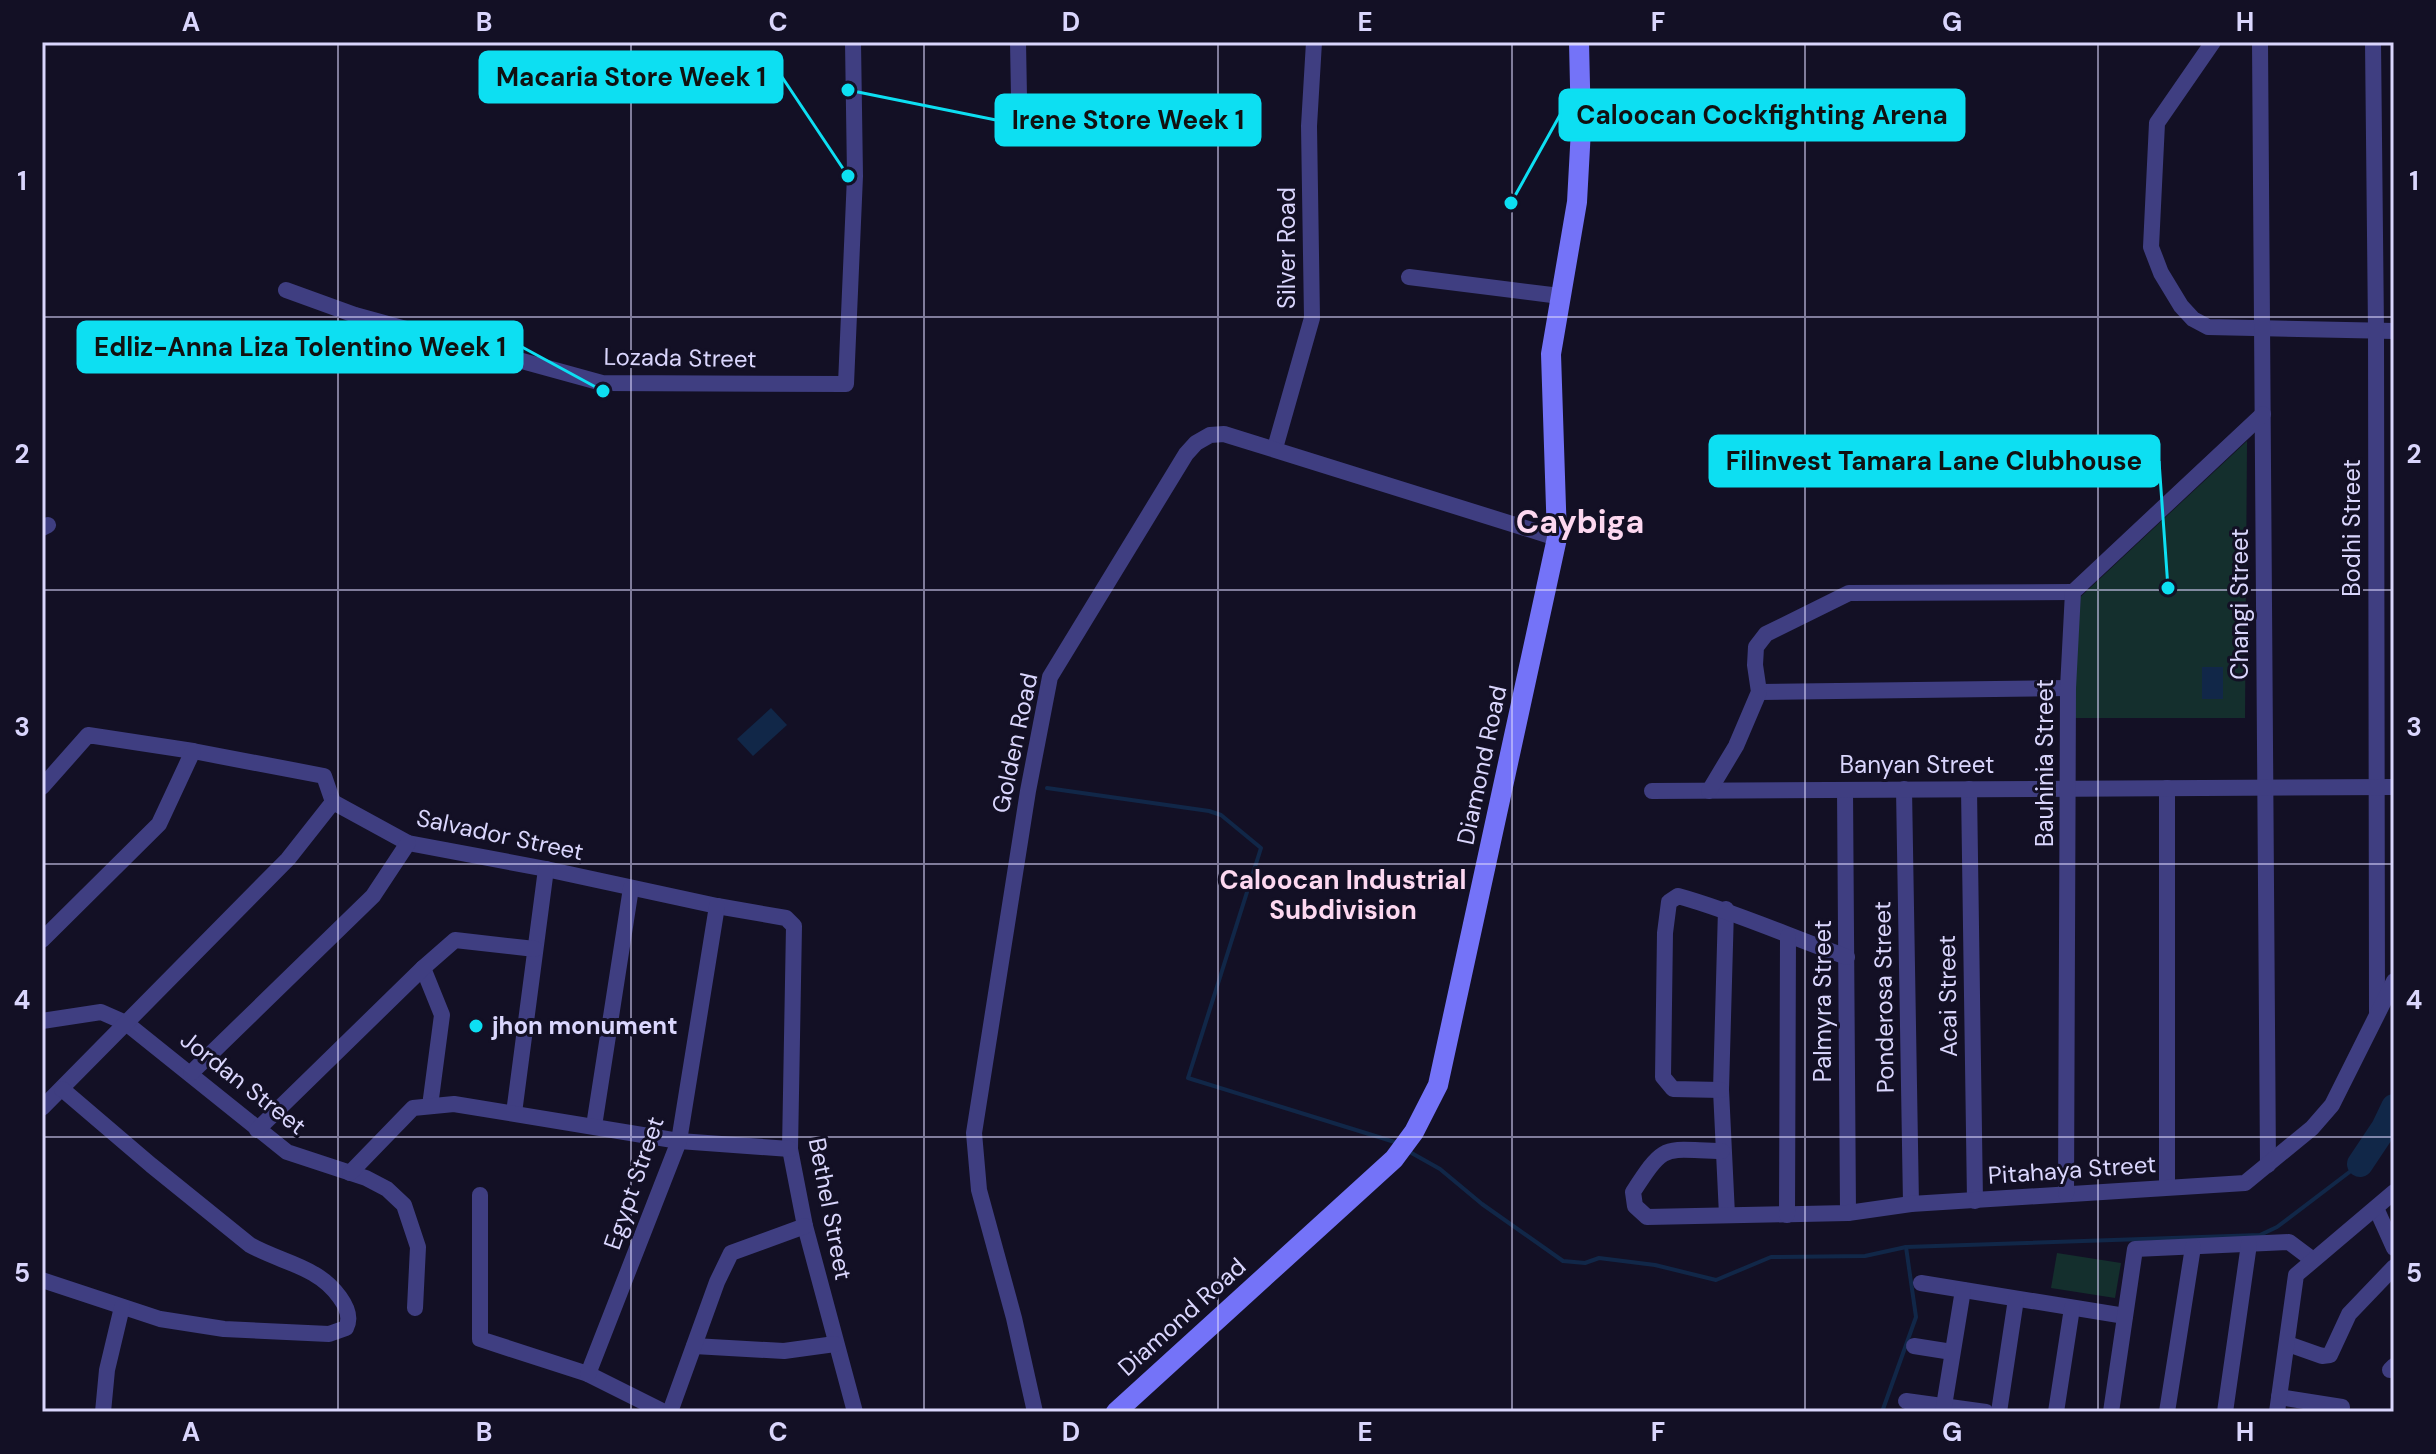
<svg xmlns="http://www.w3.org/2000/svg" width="2436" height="1454" font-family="'DM Sans',sans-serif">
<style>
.green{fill:#142f2d}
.water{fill:#112748}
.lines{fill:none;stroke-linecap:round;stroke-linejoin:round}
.stream{stroke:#112748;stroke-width:4}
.river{stroke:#112748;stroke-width:26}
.street{stroke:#3f3e81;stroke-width:16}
.secondary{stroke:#7473f8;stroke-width:20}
.grid{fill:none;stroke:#dad6fd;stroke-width:2;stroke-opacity:0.55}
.poi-dot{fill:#0ddff2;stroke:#131025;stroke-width:3}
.labels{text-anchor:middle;stroke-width:6;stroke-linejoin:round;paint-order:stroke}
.street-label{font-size:24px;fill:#dad6fd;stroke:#131025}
.poi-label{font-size:24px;font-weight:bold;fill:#dad6fd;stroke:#131025;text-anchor:start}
.neighbourhood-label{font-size:26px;font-weight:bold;fill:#fdd8f0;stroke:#131025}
.district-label{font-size:32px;font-weight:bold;fill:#fdd8f0;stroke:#131025}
.leader{fill:none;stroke:#0ddff2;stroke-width:3}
.callout-dot{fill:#0ddff2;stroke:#131025;stroke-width:3}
.callout{fill:#0ddff2;stroke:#0ddff2;stroke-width:3}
.callout-label{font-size:26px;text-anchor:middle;font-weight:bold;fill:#111}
.neatline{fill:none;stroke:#dad6fd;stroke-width:3}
.grid-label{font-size:26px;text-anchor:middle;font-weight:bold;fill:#dad6fd}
</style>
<rect width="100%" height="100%" fill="#131025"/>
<!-- green -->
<g class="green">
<polygon points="2247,441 2245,718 2075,718 2075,602"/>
<polygon points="2057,1253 2121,1263 2115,1298 2051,1288"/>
</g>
<!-- water -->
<g class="water">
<rect x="2202" y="667" width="21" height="32"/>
<polygon points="771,708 787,725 753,756 737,739"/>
</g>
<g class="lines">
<!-- stream -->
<g class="stream">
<polyline points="1047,788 1209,811 1221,815 1261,848 1188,1078 1398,1143"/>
<polyline points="1408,1151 1440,1169 1482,1204 1563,1261 1585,1263 1599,1258 1655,1265 1716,1280 1771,1257 1865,1256 1906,1247 2260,1235 2277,1227 2360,1164"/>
<polyline points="1882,1412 1916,1317 1906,1247"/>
</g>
<!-- river -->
<polyline class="river" points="2360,1164 2384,1128 2394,1107"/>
<!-- street -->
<g class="street">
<polyline points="1018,42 1019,97"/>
<polyline points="2213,42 2157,123 2151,247 2161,273 2181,306 2193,319 2208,327 2394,331"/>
<polyline points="2260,42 2268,1165"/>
<polyline points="2373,42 2376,331 2377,1012"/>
<polyline points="1409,277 1560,296"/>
<polyline points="286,290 355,315 602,383 846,384 855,176 853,42"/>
<polyline points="1275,448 1312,318 1309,126 1314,42"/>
<polyline points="42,528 48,525"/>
<polyline points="1759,692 2068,688"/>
<polyline points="42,787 88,735 193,751 324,776 333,802 408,843 546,869 717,906 786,918 794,926 790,1149 805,1226 855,1412"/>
<polyline points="2167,788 2167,1186"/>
<polyline points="1904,789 1911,1204"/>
<polyline points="1969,789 1975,1201"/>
<polyline points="1845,790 1848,1213"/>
<polyline points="1652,791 2394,787"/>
<polyline points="1709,791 1736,746 1759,692 1755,665 1756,647 1766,634 1849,593 2073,592"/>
<polyline points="1726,909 1721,1090 1727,1215"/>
<polyline points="42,940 159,824 193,751"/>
<polyline points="423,968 442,1015 430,1106"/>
<polyline points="42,1021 101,1012 126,1023 287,1152 366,1178 387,1189 404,1205 418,1247 415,1308"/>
<polyline points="191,1073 373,896 408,843"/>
<path d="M1721 1090 1673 1089 1663 1077 1665 933 1669 902 1678 896C1736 912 1790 937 1847 957"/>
<polyline points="42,1108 288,859 333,802"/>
<polyline points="514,1113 546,869"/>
<polyline points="594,1126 631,888"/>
<polyline points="257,1130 423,968 455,940 535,949"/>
<path d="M1722 1151C1663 1150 1666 1141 1633 1192L1635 1206 1647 1217 1848 1213 1911 1204 2245 1183 2312 1128 2332 1105 2394 981"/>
<polyline points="350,1173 413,1108 454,1104 679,1141 790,1149"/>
<polyline points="2066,1194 2068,688 2073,592 2263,414"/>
<polyline points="480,1195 480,1339 588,1374 664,1412"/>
<polyline points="2376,1208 2394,1248"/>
<polyline points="1787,1215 1788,936"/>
<path d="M42 1280 160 1319 224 1329 329 1334 346 1328C356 1309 330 1283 314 1274 294 1262 271 1257 250 1245L151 1165 62 1089"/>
<polyline points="1921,1283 2125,1316"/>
<polyline points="2288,1344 2322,1356 2330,1355 2349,1314 2394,1267"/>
<polyline points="694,1346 784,1351 835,1344"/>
<polyline points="1914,1346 1952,1352"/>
<polyline points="2390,1370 2394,1366"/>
<polyline points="588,1374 679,1141 717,906"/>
<polyline points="2279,1397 2342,1407"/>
<polyline points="1906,1401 1986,1412"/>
<polyline points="103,1412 107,1370 122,1307"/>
<polyline points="670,1412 717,1282 731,1253 805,1226"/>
<polyline points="1035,1412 1014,1318 979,1190 974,1133 1028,791 1050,677 1186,454 1196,443 1210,435 1224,434 1557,538"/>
<polyline points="1943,1412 1963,1290"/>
<polyline points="1999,1412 2016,1299"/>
<polyline points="2056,1412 2072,1308"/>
<polyline points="2111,1412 2135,1249 2289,1242 2313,1260"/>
<polyline points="2167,1412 2193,1247"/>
<polyline points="2225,1412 2249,1244"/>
<polyline points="2277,1412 2296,1275 2394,1192"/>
</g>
<!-- secondary -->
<polyline class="secondary" points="1116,1412 1394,1159 1414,1132 1438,1085 1557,538 1551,354 1577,202 1581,129 1579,42"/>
</g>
<!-- grid -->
<path class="grid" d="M338 42V1412M631 42V1412M924 42V1412M1218 42V1412M1512 42V1412M1805 42V1412M2098 42V1412M42 317H2394M42 590H2394M42 864H2394M42 1137H2394"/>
<!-- markers -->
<circle class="poi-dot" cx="476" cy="1026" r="8"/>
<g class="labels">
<!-- street labels -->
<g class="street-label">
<text transform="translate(1287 248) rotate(-90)" y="8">Silver Road</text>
<text transform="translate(680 358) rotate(1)" y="8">Lozada Street</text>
<text transform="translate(2352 528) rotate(-90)" y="8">Bodhi Street</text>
<text transform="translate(2240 604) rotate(-90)" y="8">Changi Street</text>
<text transform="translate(1015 743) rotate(-78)" y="8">Golden Road</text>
<text transform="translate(2045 763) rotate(-90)" y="8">Bauhinia Street</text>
<text transform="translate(1482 765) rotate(-78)" y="8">Diamond Road</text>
<text x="1917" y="773">Banyan Street</text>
<text transform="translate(500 835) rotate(12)" y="8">Salvador Street</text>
<text transform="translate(1948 996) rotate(-91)" y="8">Acai Street</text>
<text transform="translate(1884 997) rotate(-91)" y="8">Ponderosa Street</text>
<text transform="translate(1823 1001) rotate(-90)" y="8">Palmyra Street</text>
<text transform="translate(243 1083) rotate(38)" y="8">Jordan Street</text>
<text transform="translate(2072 1170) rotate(-4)" y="8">Pitahaya Street</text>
<text transform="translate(634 1183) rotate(-71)" y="8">Egypt Street</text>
<text transform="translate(830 1209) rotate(79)" y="8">Bethel Street</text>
<text transform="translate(1182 1317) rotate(-42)" y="8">Diamond Road</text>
</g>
<!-- poi labels -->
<g class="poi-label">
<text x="492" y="1034">jhon monument</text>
</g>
<!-- neighbourhood labels -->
<g class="neighbourhood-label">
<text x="1343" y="889">Caloocan Industrial<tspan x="1343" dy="30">Subdivision</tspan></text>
</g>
<!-- district labels -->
<g class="district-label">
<text x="1580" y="533">Caybiga</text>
</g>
</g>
<!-- callouts -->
<path class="leader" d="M848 176L782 77M1511 203L1560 115M848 90L996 120M603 391L522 347M2168 588L2159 461"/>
<g class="callout-dot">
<circle cx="848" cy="176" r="8"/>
<circle cx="1511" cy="203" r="8"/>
<circle cx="848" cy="90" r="8"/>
<circle cx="603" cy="391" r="8"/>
<circle cx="2168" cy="588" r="8"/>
</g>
<g class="callout">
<rect x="480" y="52" width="302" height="50" rx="8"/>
<rect x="1560" y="90" width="404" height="50" rx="8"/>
<rect x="996" y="95" width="264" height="50" rx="8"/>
<rect x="78" y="322" width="444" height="50" rx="8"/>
<rect x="1710" y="436" width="449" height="50" rx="8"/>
</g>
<g class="callout-label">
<text x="631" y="86">Macaria Store Week 1</text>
<text x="1762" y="124">Caloocan Cockfighting Arena</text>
<text x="1128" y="129">Irene Store Week 1</text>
<text x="300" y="356">Edliz-Anna Liza Tolentino Week 1</text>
<text x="1934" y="470">Filinvest Tamara Lane Clubhouse</text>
</g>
<!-- border -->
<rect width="2436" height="1454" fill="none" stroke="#131025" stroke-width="88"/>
<rect x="44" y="44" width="2348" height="1366" class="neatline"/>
<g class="grid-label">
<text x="191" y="31">A</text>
<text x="484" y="31">B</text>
<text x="778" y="31">C</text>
<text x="1071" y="31">D</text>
<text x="1365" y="31">E</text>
<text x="1658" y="31">F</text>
<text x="1952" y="31">G</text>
<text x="2245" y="31">H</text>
<text x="22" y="190">1</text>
<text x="2414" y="190">1</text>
<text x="22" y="463">2</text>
<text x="2414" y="463">2</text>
<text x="22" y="736">3</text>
<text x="2414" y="736">3</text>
<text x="22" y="1009">4</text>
<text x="2414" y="1009">4</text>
<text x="22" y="1282">5</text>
<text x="2414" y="1282">5</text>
<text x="191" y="1441">A</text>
<text x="484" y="1441">B</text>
<text x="778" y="1441">C</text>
<text x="1071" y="1441">D</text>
<text x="1365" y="1441">E</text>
<text x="1658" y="1441">F</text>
<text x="1952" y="1441">G</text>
<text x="2245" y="1441">H</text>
</g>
</svg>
